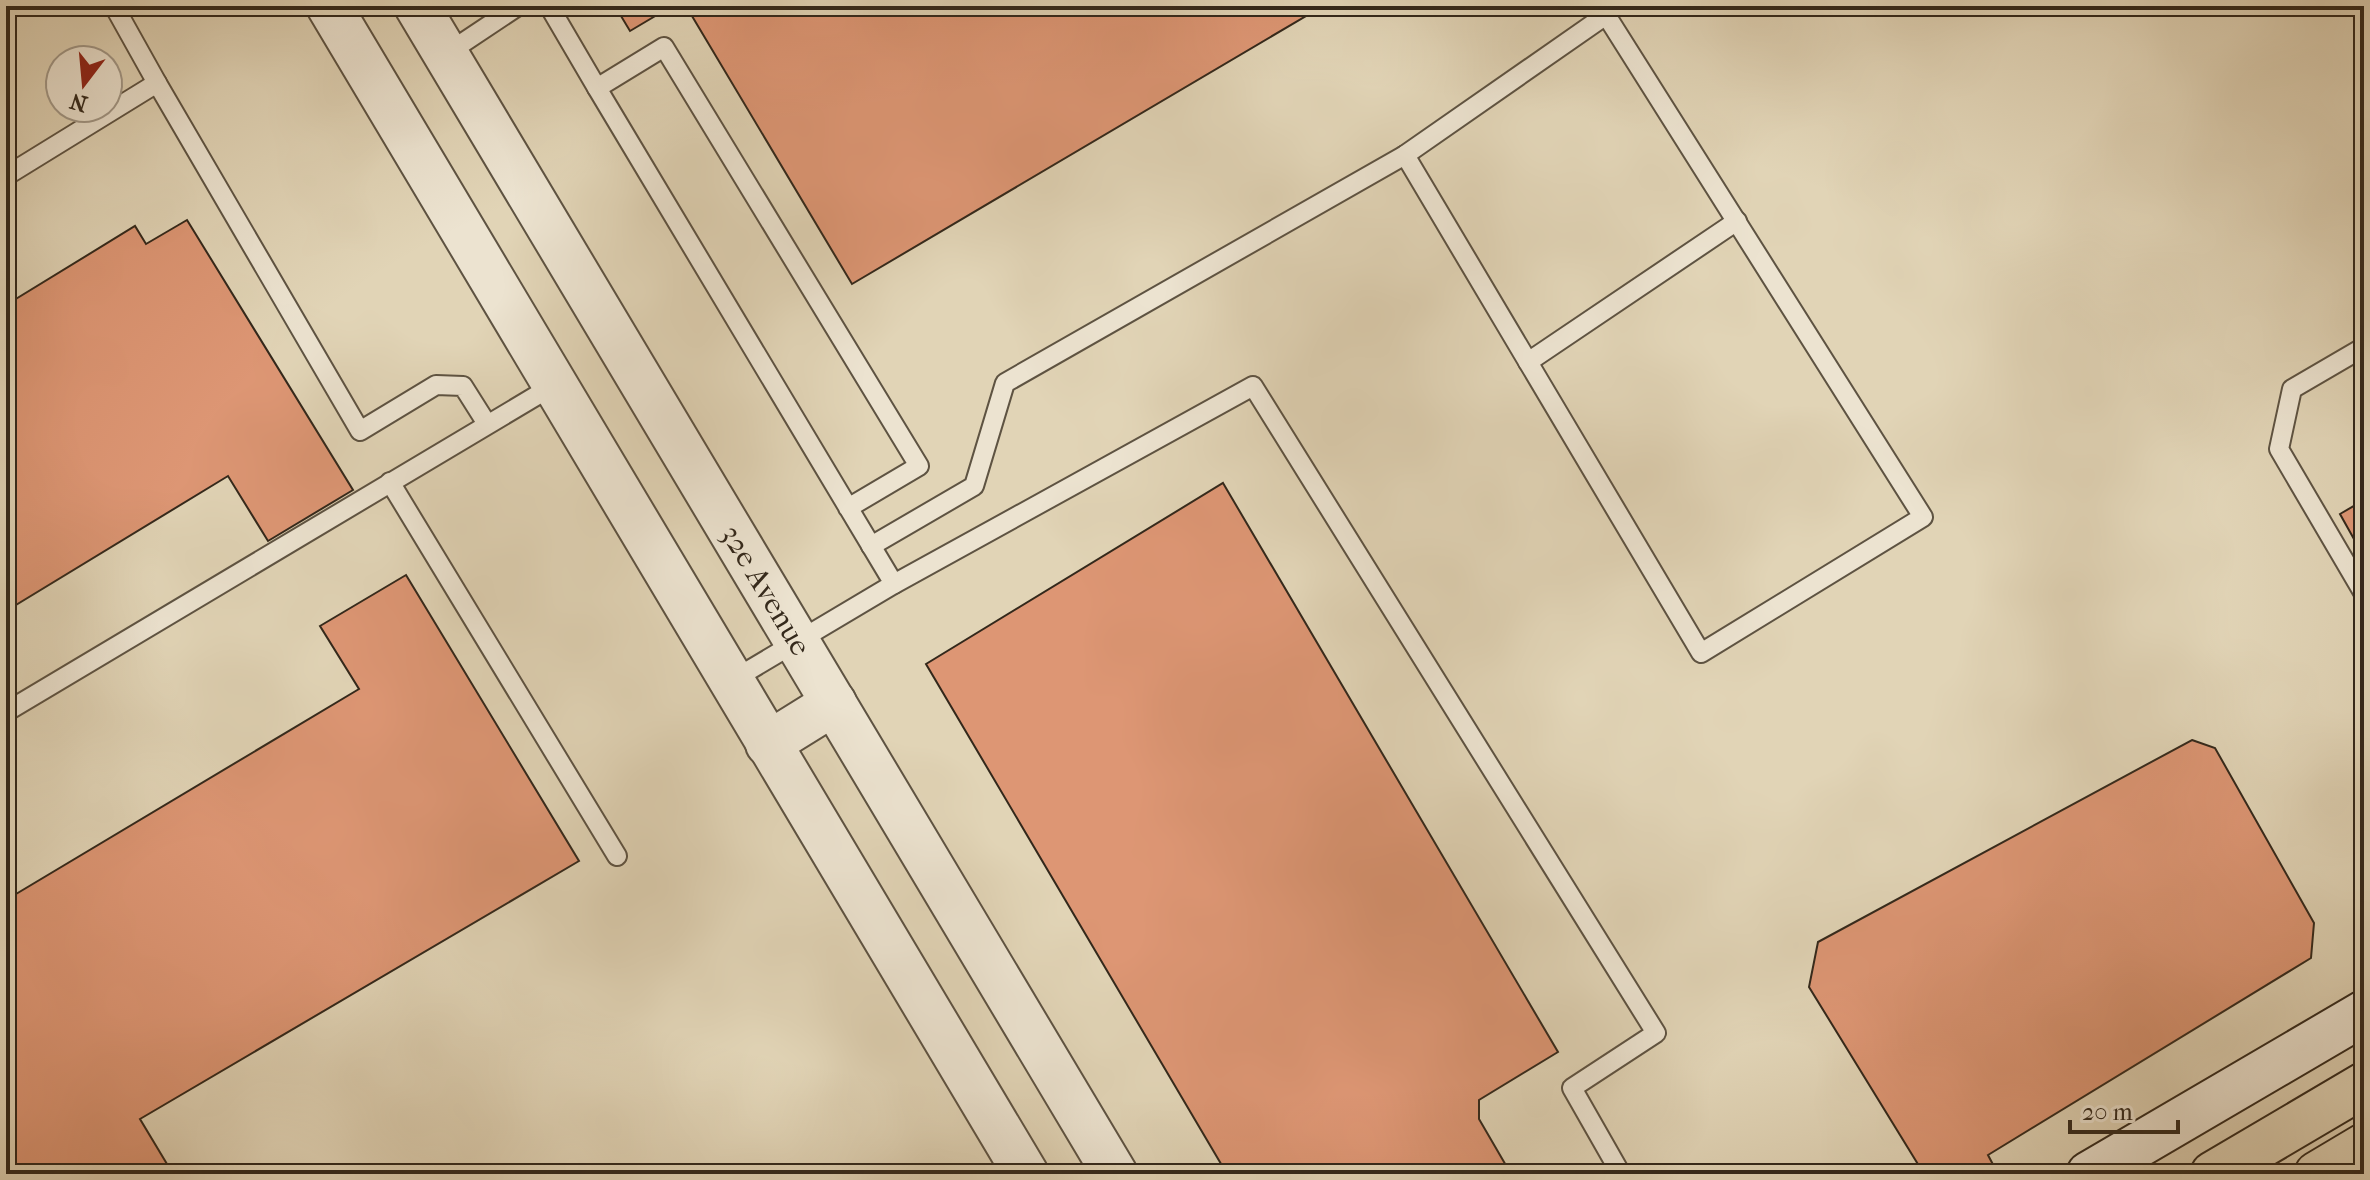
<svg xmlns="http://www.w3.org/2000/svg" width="2370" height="1180" font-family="'IM FELL French Canon',serif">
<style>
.building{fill:#dd9674;stroke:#33281b;stroke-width:2}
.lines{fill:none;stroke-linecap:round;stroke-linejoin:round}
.service-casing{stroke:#5e5342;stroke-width:22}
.tertiary-casing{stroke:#5e5342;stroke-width:48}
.secondary-casing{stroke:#33281b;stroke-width:48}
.motorway-casing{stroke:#33281b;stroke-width:48}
.service{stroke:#ece3d0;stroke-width:18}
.tertiary{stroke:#ece3d0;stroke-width:44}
.secondary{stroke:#ece3d0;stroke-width:44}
.motorway{stroke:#e1d4b6;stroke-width:44}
.labels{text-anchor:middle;stroke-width:6;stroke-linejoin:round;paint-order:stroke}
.street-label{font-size:30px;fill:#33281b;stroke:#ece3d0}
</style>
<rect width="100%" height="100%" fill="#e1d4b6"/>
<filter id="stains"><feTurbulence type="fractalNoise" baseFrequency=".0025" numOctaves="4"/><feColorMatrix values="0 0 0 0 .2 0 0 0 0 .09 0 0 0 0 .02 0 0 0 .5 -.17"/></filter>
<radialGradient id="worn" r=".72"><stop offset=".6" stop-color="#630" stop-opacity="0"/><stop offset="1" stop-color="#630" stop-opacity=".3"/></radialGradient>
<!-- building -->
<g class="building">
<polygon points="615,6 672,6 630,31"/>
<polygon points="686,6 1323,6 852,284"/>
<polygon points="187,220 353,490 268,541 228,476 6,611 6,305 135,226 146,244"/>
<polygon points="1223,483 1558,1052 1479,1100 1479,1119 1511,1174 1227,1174 926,664"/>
<polygon points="2364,500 2364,557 2340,514"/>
<polygon points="406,575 579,861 140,1119 173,1174 6,1174 6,900 359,689 320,626"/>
<polygon points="2192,740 2215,748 2314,923 2311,958 1988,1155 1998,1174 1924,1174 1809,987 1818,942"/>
</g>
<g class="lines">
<!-- service casing -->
<g class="service-casing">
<g id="service">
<polyline points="114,6 157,83"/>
<polyline points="549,6 597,88"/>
<polyline points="446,54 518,6"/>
<polyline points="1405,155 1701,653 1923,517 1606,15"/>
<polyline points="6,176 157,83 360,431 436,385 463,386 487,424"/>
<polyline points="2364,347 2292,389 2279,449 2364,594"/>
<polyline points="1528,362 1737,221"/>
<polyline points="390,482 617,856"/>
<polyline points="871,546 974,486 1005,383 1405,155 1606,15 1602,6"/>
<polyline points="894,584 1253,386 1656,1033 1572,1088 1621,1174"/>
<polyline points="731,681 894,584 597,88 664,47 919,466 848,508"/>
<polyline points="6,712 556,384"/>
</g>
</g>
<!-- tertiary casing -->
<g class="tertiary-casing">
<g id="tertiary">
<polyline points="329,6 1026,1174"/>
<polyline points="417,6 1115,1174"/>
<polyline points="768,744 834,703"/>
</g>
</g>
<!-- secondary casing -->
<g class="secondary-casing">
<polyline id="secondary" points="2089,1174 2364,1013"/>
</g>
<!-- motorway casing -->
<g class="motorway-casing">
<g id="motorway">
<polyline points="2213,1174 2364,1085"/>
<polyline points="2317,1174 2364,1146"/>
</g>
</g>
<!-- service -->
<use href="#service" class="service"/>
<!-- tertiary -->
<use href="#tertiary" class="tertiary"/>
<!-- secondary -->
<use href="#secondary" class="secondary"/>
<!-- motorway -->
<use href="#motorway" class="motorway"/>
</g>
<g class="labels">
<!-- street labels -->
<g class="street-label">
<text transform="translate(766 590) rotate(59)" y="10">32e Avenue</text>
</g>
</g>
<!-- margin -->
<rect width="2370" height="1180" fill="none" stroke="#e1d4b6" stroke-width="32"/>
<rect x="8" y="8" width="2354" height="1164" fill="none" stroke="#33281b" stroke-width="4"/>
<rect x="16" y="16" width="2338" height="1148" fill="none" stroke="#33281b" stroke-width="2"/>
<!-- north arrow -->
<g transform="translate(84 84) rotate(196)"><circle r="38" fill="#ece3d0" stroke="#a29888" stroke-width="2"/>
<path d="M0-6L14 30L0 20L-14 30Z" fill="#8f2418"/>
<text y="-12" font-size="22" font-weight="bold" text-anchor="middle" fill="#33281b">N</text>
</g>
<!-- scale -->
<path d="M2070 1120v12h108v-12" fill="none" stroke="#33281b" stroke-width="4"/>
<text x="2082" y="1120" font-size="24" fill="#33281b" stroke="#ece3d0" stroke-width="6" paint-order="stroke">20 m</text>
<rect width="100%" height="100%" filter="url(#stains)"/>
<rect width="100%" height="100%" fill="url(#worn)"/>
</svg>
